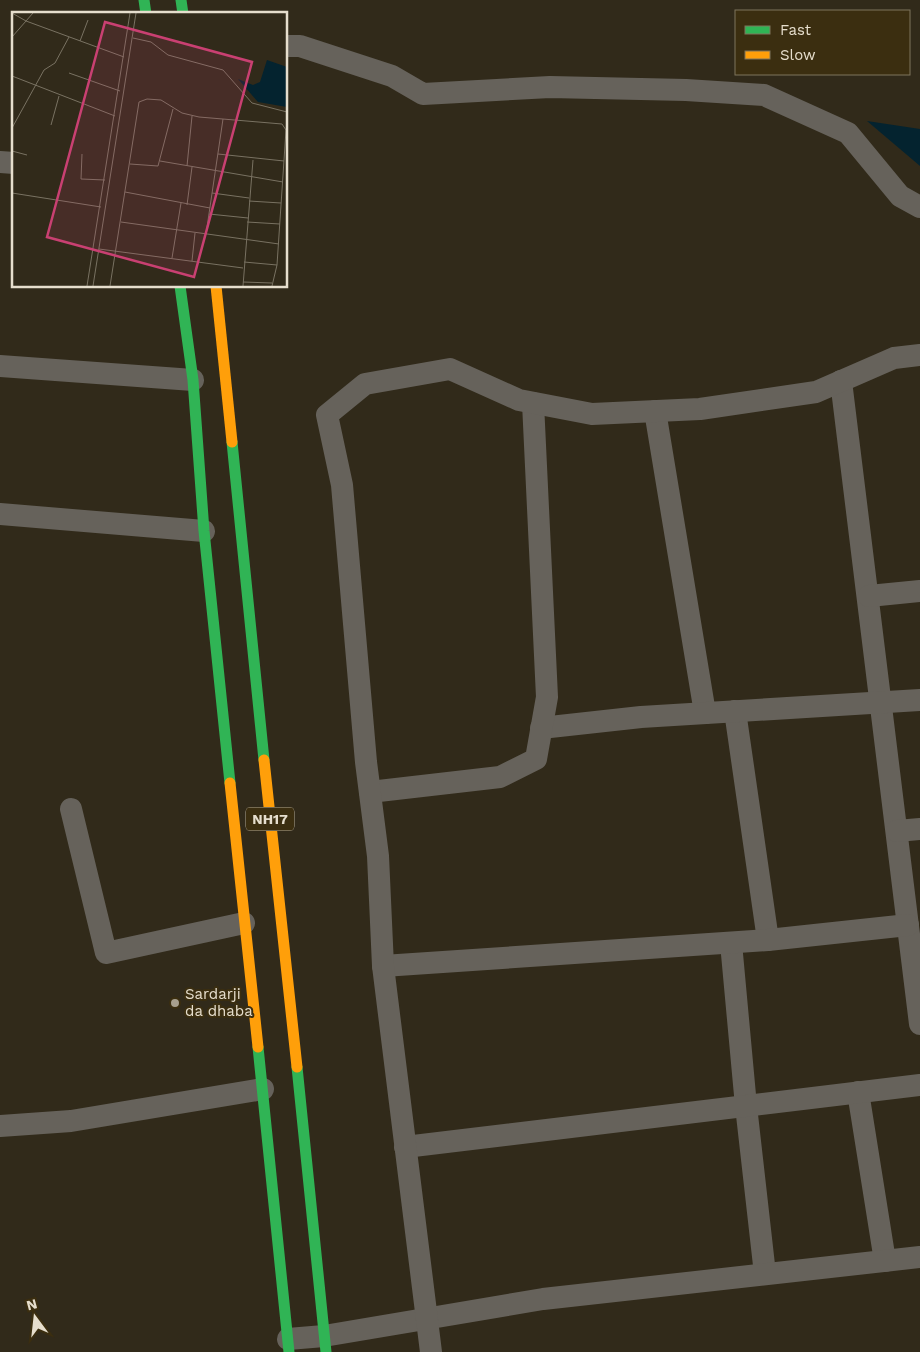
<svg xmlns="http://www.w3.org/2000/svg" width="920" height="1352" font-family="'Work Sans',sans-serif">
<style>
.water{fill:#04232f}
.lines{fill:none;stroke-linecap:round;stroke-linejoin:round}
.street{stroke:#66625b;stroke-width:22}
.fast{stroke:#30b455;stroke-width:11}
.slow{stroke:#ff9f0a;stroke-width:11}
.poi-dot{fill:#a79f8e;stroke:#3b2e10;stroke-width:2}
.labels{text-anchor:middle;stroke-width:4;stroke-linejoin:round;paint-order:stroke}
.shield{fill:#3b2e10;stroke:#b3a994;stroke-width:1}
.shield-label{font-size:14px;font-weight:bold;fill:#e6decd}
.poi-label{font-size:15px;fill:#e6decd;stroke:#3b2e10;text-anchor:start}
.inset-road{fill:none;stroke:#797262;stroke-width:1}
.view{fill:#c94072;fill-opacity:0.15;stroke:#c94072;stroke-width:2.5}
.inset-edge{fill:none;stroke:#e6decd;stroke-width:2.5}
</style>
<rect width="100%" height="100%" fill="#312a1a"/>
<!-- water -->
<polygon class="water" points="867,121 920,129 920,166"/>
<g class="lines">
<!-- street -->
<g class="street">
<polyline points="286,46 300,46 392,76 423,94 550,87 686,90 764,95 848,133 900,196 920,207"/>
<polyline points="0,162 14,163"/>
<polyline points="0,366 193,380"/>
<polyline points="841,381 920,1024"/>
<polyline points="655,411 705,713"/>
<polyline points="0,514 204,531"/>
<polyline points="869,596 920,591"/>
<polyline points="735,711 768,940"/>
<polyline points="541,728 641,717 920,700"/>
<polyline points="370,792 500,777 536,759 547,697 533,403"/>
<polyline points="71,809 106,953 244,923"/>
<polyline points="897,831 920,829"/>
<polyline points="731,943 746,1106 765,1274"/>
<polyline points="383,966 768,940 908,925"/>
<polyline points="858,1092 885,1261"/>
<polyline points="0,1126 71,1121 263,1089"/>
<polyline points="405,1147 920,1085"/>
<polyline points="288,1339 324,1336 543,1299 920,1257"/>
<polyline points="431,1352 383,966 378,856 366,762 342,485 327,415 365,384 450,369 519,400 592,414 700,409 816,392 894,358 920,355"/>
</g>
<!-- fast -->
<g class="fast">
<polyline points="144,0 146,14"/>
<polyline points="181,0 183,14"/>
<polyline points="180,286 193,380 204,531 230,783"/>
<polyline points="232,442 264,760"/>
<polyline points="258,1047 289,1352"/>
<polyline points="297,1067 326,1352"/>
</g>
<!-- slow -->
<g class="slow">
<polyline points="216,286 232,442"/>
<polyline points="264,760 297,1067"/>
<polyline points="230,783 258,1047"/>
</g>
</g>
<!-- markers -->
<circle class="poi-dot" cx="175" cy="1003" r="5"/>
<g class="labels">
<!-- shield labels -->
<rect class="shield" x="246" y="807.5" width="48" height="23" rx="4"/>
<g class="shield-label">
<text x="270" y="824">NH17</text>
</g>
<!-- poi labels -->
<g class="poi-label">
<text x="185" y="999">Sardarji<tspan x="185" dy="17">da dhaba</tspan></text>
</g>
</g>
<!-- overview -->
<g transform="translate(12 12)">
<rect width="275" height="275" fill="#312a1a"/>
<path d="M255 48 275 55V95L246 90 226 67 241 73 248 70Z" fill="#04232f"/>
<path class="inset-road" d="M0 1 14 9 112 45M0 25 21 1M121 26 139 30 156 43 211 58 240 91 275 100M68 29 76 8M57 61 108 79M0 64 103 104M39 113 47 84M0 116 32 58 43 51 57 25M0 139 15 143M70 142 69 167 93 168M206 142 272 149M148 149 271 170M118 152 146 154 161 97M175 154 180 104M113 180 198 196M0 181 89 195M200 181 237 186M237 189 269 191M175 193 180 155M197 202 236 206M109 210 267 232M235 210 268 212M194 222 211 107M87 237 231 256M160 246 169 191M180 249 183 221M232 250 265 253M231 270 260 271M75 274 118 1M81 274 124 1M98 274 127 90 135 87 149 88 170 101 187 105 270 112 274 118 265 253 260 274M231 274 241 148"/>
<path class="view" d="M93 10 240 50 182 265 35 225Z"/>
<rect width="275" height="275" class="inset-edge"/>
</g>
<!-- legend -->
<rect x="735" y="10" width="175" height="65" fill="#3b2e10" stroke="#7f745c"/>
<rect x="745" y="26" width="25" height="8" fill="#30b455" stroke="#7f745c"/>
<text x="780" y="35" font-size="15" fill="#e6decd">Fast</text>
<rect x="745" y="51" width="25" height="8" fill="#ff9f0a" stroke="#7f745c"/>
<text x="780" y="60" font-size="15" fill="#e6decd">Slow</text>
<!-- north arrow -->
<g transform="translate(35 1317) rotate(345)" stroke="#3b2e10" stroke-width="4" paint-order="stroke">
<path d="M0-4L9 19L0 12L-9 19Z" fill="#e6decd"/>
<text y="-8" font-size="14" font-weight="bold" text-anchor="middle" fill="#e6decd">N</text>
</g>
</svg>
